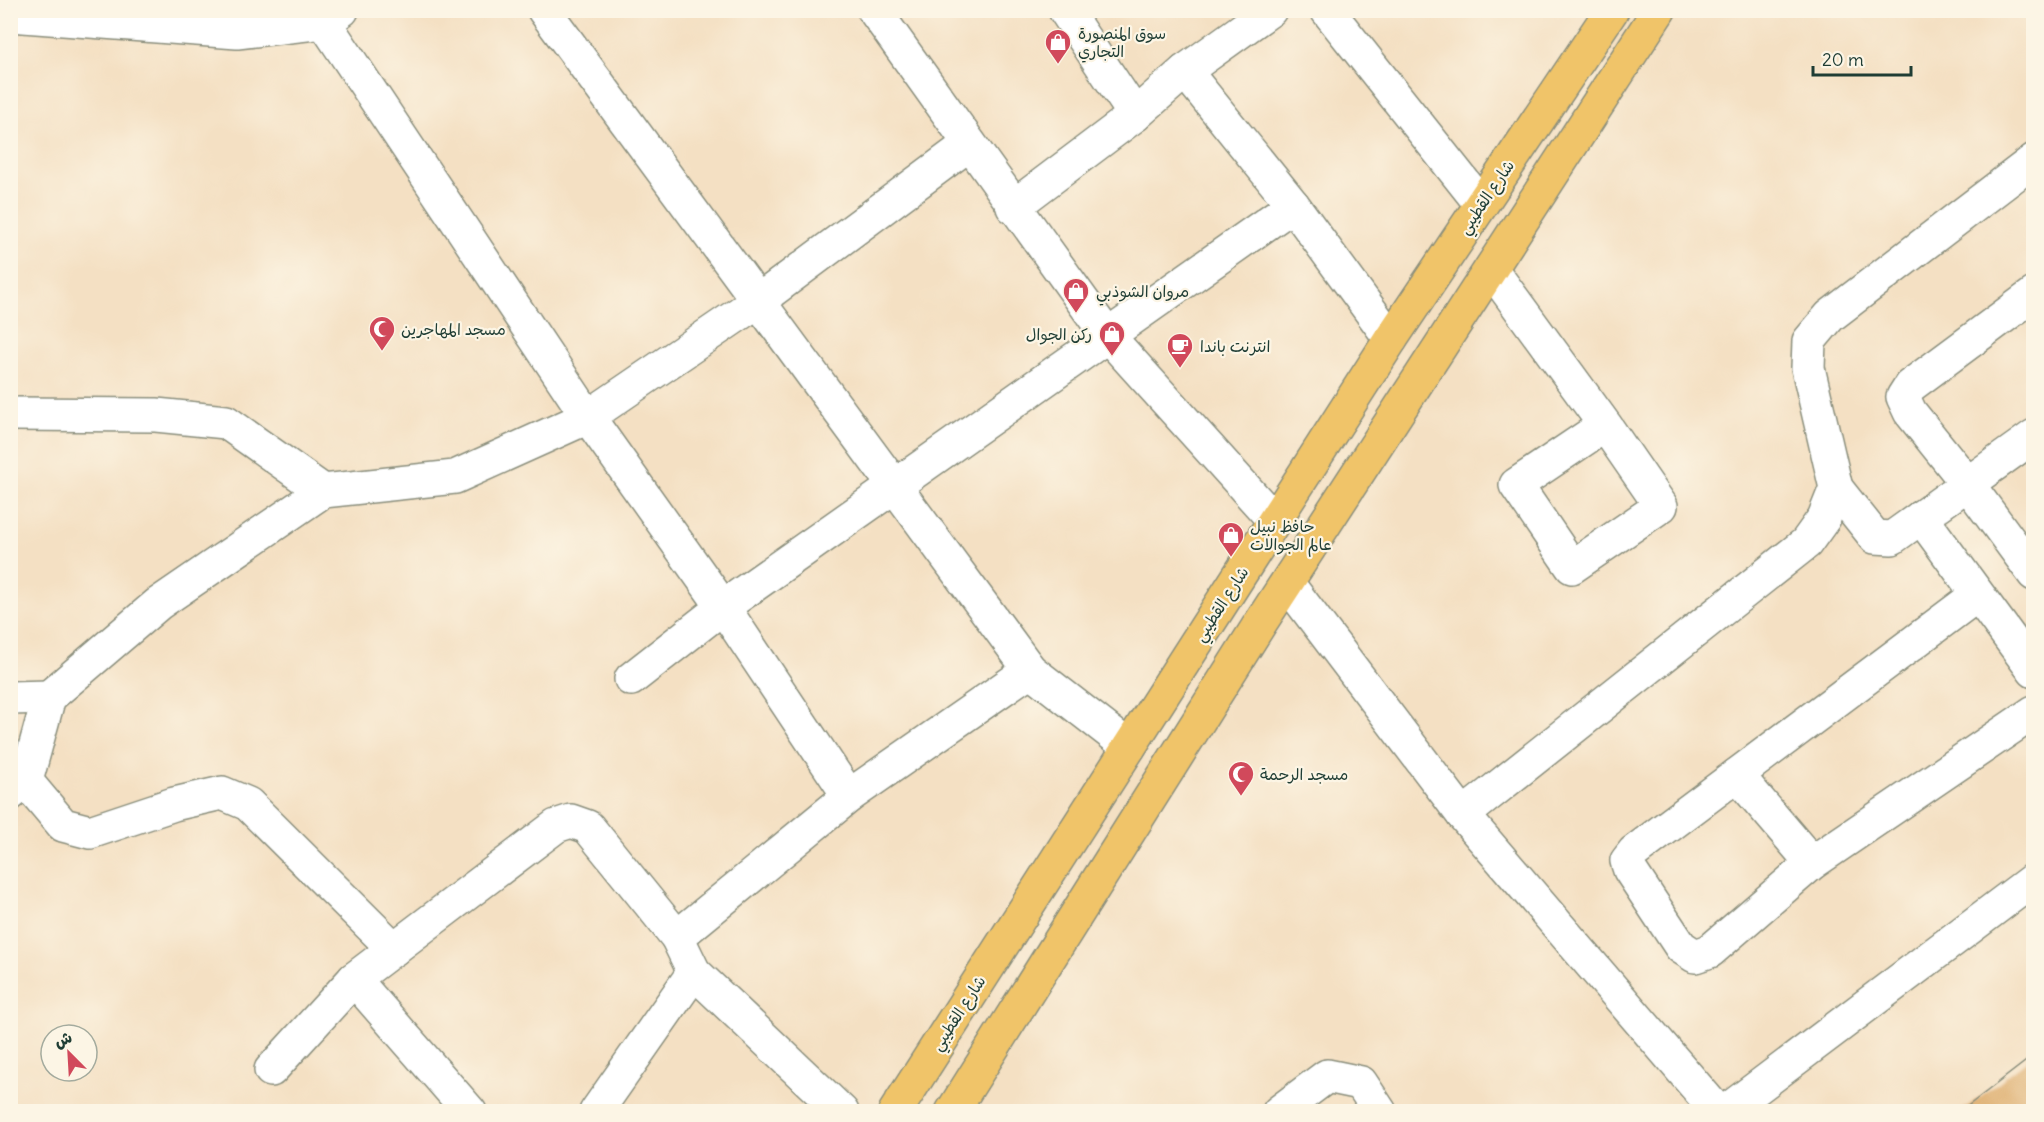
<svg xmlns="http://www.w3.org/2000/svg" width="2044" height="1122" font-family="Delius,'Playpen Sans Arabic',sans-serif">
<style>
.building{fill:#dca966}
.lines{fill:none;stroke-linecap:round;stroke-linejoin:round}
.minor-casing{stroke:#8a8e7c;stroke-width:36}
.tertiary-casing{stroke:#8a8e7c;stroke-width:36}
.primary-casing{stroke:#8a8e7c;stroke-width:36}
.minor{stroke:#fff;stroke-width:33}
.tertiary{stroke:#fff;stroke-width:33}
.primary{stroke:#f0c469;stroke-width:33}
.labels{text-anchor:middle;stroke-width:4.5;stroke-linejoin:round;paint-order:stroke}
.poi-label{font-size:16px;fill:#1f3d34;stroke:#fcf5e5;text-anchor:start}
.street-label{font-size:16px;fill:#1f3d34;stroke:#fcf5e5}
</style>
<rect width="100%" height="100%" fill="#fcf5e5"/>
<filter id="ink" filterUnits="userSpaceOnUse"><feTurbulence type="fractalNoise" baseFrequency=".0167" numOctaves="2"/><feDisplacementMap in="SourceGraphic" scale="12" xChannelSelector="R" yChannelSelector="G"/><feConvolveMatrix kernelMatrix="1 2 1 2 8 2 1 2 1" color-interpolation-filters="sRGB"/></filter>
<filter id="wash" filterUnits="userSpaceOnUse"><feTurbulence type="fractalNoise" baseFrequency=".008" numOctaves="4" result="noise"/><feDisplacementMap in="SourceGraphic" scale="24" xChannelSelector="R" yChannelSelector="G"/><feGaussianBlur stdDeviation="1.35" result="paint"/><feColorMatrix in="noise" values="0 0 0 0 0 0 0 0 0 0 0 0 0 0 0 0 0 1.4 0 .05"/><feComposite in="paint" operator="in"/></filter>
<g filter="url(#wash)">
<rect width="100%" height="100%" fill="#f4e0c3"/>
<g id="blocks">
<!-- building -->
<polygon class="building" points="2034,1055 2034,1112 1960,1112"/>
</g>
</g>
<g filter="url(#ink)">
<use href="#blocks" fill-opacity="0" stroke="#8a8e7c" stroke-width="1.5"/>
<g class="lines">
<!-- minor casing -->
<g class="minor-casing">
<g id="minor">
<polyline points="544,10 1030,670 1129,747"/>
<polyline points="874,10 1107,335 1274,520"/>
<polyline points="1065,10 1135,115"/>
<polyline points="1327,10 1481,204"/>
<polyline points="10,15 237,32 324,22 342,10"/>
<polyline points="324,22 588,417 723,607 849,796"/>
<polyline points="1185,71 1293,205 1391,339"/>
<polyline points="1013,207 1135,115 1185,71 1270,10"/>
<polyline points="1491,269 1605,425 1661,506 1572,567 1516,485 1605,425"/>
<polyline points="2034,294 1910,386 1903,397 1910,412 1967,483 2034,574"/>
<polyline points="10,414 156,415 226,422 323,491"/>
<polyline points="1836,488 1875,537 1892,538 2034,436"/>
<polyline points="1921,517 2034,671"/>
<polyline points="1287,583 1463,815 1718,1112"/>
<polyline points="1977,595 1634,852 1627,861 1630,870 1681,947 1695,956 1710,951 1812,863 2034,712"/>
<polyline points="631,679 723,607 1293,205"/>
<polyline points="10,698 49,697"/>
<polyline points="1737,775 1812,863"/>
<polyline points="26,781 63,825 90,832 174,804 222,793 248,804 394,949"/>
<polyline points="10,794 26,781 49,697 158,604 323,491 455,477 588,417 758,301 969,144"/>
<polyline points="1463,815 1806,543 1824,518 1836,488 1808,368 1809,341 1830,316 2034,160"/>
<polyline points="677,937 849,796 1030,670"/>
<polyline points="354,979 470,1112"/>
<polyline points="271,1070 354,979 556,826 571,821 588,827 677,937 694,972 842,1112"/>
<polyline points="596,1112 694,972"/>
<polyline points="1279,1112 1327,1076 1361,1083 1380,1112"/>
</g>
</g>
<!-- tertiary casing -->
<g class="tertiary-casing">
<polyline id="tertiary" points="1725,1112 2034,879"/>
</g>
<!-- primary casing -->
<g class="primary-casing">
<g id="primary">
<polyline points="895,1112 1391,339 1612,10"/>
<polyline points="952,1112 1261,622 1659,10"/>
</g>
</g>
<!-- minor -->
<use href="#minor" class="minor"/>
<!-- tertiary -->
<use href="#tertiary" class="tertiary"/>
<!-- primary -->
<use href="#primary" class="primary"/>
</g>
</g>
<!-- icons -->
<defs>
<g id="shop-pin" transform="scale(1.35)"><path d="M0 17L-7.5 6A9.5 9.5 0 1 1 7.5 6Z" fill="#d1495b" stroke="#fcf5e5"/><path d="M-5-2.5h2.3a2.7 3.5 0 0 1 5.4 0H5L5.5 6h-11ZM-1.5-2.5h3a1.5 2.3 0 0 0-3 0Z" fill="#fff"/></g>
<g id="mosque-pin" transform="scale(1.35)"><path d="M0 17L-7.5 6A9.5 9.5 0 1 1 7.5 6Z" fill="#d1495b" stroke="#fcf5e5"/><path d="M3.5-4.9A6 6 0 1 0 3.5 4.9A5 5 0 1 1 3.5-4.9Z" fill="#fff"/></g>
<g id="cafe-pin" transform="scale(1.35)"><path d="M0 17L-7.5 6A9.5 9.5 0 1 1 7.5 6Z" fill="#d1495b" stroke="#fcf5e5"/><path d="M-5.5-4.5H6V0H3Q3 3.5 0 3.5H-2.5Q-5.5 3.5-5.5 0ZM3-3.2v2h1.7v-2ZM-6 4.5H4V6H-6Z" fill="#fff"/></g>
</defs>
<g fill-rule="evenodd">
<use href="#shop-pin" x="1058" y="42"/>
<use href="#shop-pin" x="1076" y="291"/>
<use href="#mosque-pin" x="382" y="329"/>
<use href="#shop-pin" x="1112" y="334"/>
<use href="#cafe-pin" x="1180" y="346"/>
<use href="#shop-pin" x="1231" y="535"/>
<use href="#mosque-pin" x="1241" y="774"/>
</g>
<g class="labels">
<!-- poi labels -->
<g class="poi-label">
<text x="1078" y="39">سوق المنصورة<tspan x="1078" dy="18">التجاري</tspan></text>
<text x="1096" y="297">مروان الشوذبي</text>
<text x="401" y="335">مسجد المهاجرين</text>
<text x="1092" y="340" text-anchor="end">ركن الجوال</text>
<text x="1200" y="352">انترنت باندا</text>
<text x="1250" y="532">حافظ نبيل<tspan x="1250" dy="18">عالم الجوالات</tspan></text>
<text x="1260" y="780">مسجد الرحمة</text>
</g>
<!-- street labels -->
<g class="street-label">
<text transform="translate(1486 197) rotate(-56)" y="6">شارع القطيبي</text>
<text transform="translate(1221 604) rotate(-57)" y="6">شارع القطيبي</text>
<text transform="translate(958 1013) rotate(-57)" y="6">شارع القطيبي</text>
</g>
</g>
<!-- margin -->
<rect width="2044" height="1122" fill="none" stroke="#fcf5e5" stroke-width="36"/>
<!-- north arrow -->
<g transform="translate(69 1053) rotate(336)"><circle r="28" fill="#fcf5e5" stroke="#a4ab9e" stroke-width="1.5"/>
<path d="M0-4.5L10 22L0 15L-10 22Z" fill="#d1495b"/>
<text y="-9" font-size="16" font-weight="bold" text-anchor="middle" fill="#1f3d34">ش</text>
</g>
<!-- scale -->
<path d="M1813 66v9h98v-9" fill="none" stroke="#1f3d34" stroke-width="3"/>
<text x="1822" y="66" font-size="18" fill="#1f3d34" stroke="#fcf5e5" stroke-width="4.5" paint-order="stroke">20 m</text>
</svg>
